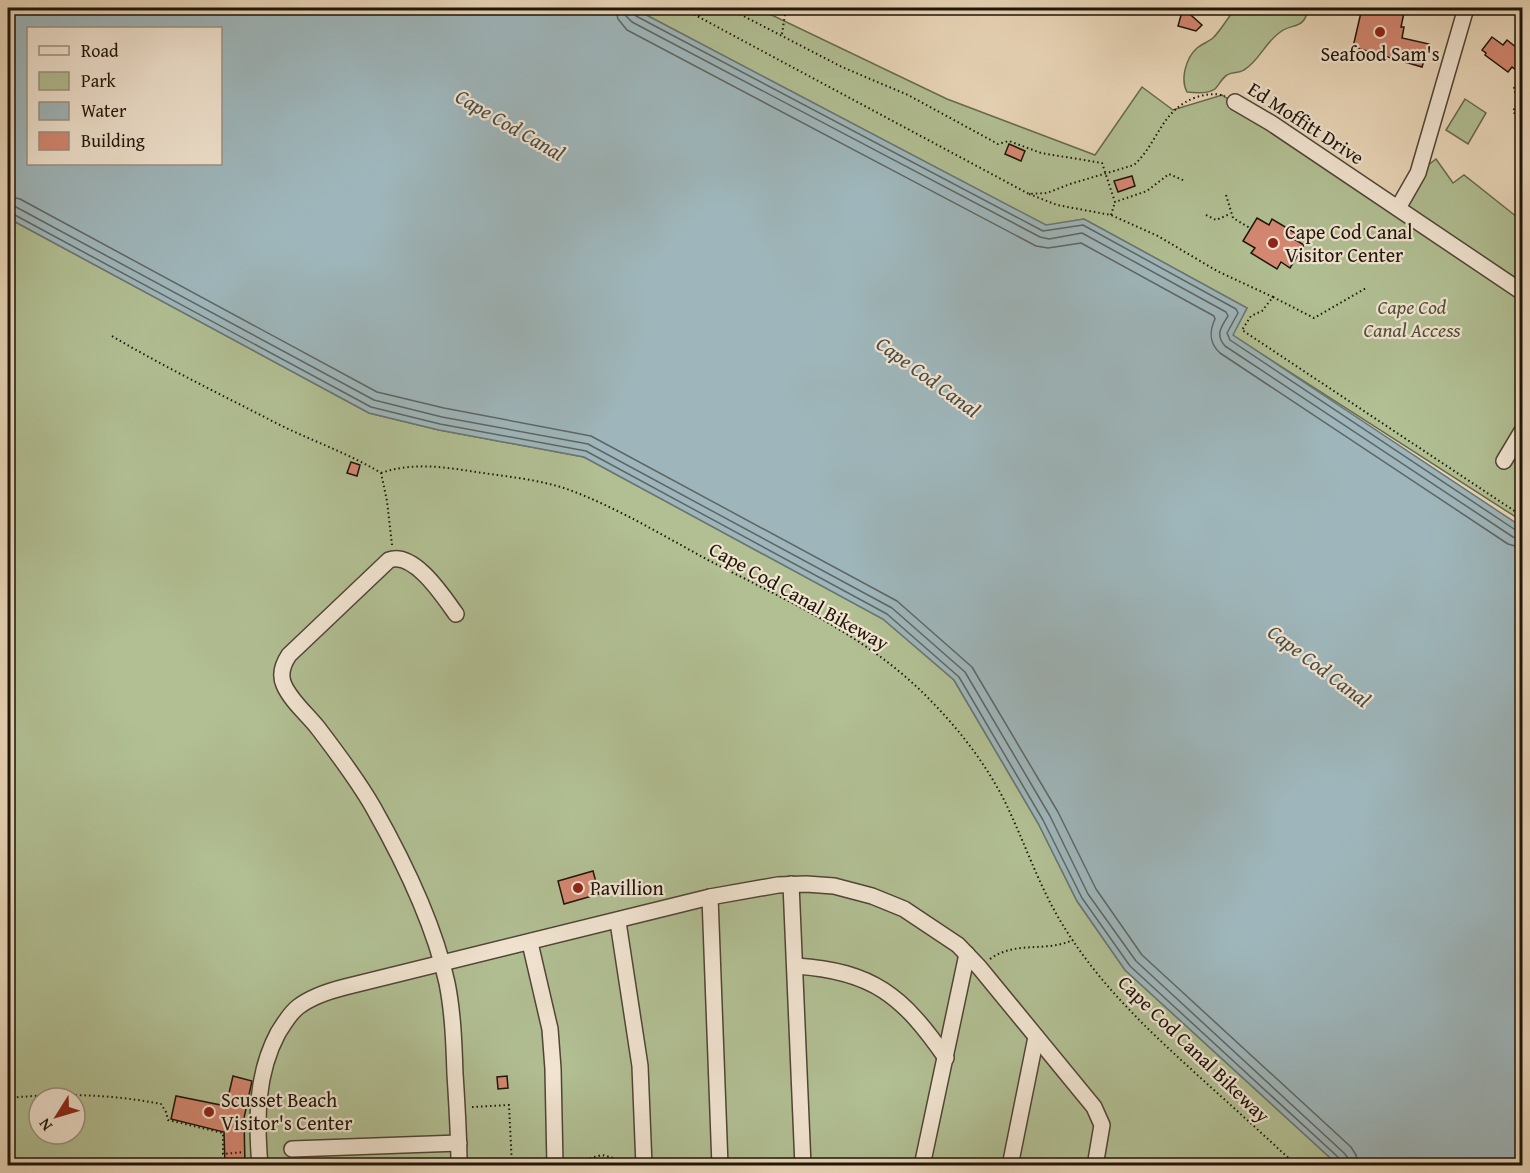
<svg xmlns="http://www.w3.org/2000/svg" width="1530" height="1173" font-family="'Gentium Book Plus',serif">
<style>
.green{fill:#b1bf93;stroke:#676a4e;stroke-width:1.5;fill-rule:evenodd}
.water{fill:#9eb6bb;stroke:#6a7674;stroke-width:1.5;fill-rule:evenodd}
.lines{fill:none;stroke-linecap:round;stroke-linejoin:round}
.shore{stroke:#5e6662;stroke-width:1.5}
.building{fill:#d58872;stroke:#1d1509;stroke-width:1.5}
.minor-casing{stroke:#504535;stroke-width:18}
.path{stroke:#1d1509;stroke-width:2;stroke-dasharray:1.5 3;stroke-linecap:butt}
.minor{stroke:#f1e4d1;stroke-width:15}
.poi-dot{fill:#8f2418;stroke:#f1e4d1;stroke-width:2}
.labels{text-anchor:middle;stroke-width:4.5;stroke-linejoin:round;paint-order:stroke}
.poi-label{font-size:20px;fill:#1d1509;stroke:#f1e4d1;text-anchor:start}
.street-label{font-size:20px;fill:#1d1509;stroke:#f1e4d1}
.park-label{font-size:20px;font-style:italic;fill:#515039;stroke:#f1e4d1}
.water-label{font-size:21px;font-style:italic;fill:#4a4d47;stroke:#f1e4d1}
</style>
<rect width="100%" height="100%" fill="#e9d6b8"/>
<filter id="stains"><feTurbulence type="fractalNoise" baseFrequency=".00333" numOctaves="4"/><feColorMatrix values="0 0 0 0 .2 0 0 0 0 .09 0 0 0 0 .02 0 0 0 .5 -.17"/></filter>
<radialGradient id="worn" r=".72"><stop offset=".6" stop-color="#630" stop-opacity="0"/><stop offset="1" stop-color="#630" stop-opacity=".3"/></radialGradient>
<!-- green -->
<g class="green">
<polygon points="633,8 757,8 947,99 1095,155 1142,87 1173,110 1222,95 1397,208 1418,173 1436,159 1453,183 1464,175 1522,221 1522,521 1232,335 1247,308 1084,219 1047,226"/>
<path d="M1236 8 1308 9C1304 31 1292 22 1279 33 1265 43 1259 61 1244 70 1238 74 1233 71 1227 75 1222 78 1219 85 1215 89 1208 94 1195 93 1187 92 1180 79 1186 58 1197 48 1202 44 1208 42 1213 38 1222 29 1228 17 1236 8Z"/>
<polygon points="1465,99 1486,113 1468,144 1446,130"/>
<path d="M8 218 369 413 439 430 584 457 883 619 954 680 1038 823 1077 901 1125 970 1338 1165H8ZM39 1098H75V1134H39Z"/>
</g>
<!-- water -->
<path class="water" d="M8 8H633L1046 225 1084 219 1247 308 1233 335 1522 527V1165H1338L1125 970 1077 901 1038 823 954 680 883 619 584 457 439 430 369 413 8 218ZM28 28H220V164H28Z"/>
<g class="lines">
<!-- shore -->
<g class="shore">
<path d="M615 8 618 19 627 30 1036 246 1048 248 1081 243 1214 316 1215 319C1209 332 1209 343 1220 353L1508 544 1522 548"/>
<path d="M624 8 626 16 632 22 1040 237 1049 239 1082 233 1226 312 1228 316C1221 327 1215 335 1225 346L1513 537 1522 539"/>
<polyline points="632,8 632,12 636,16 1043,231 1083,225 1236,309 1238,313 1227,333 1230,340 1517,531 1522,532"/>
<polyline points="8,196 20,199 377,392 444,408 591,436 897,601 972,667 1058,812 1096,889 1142,955 1351,1147 1356,1155 1358,1166"/>
<polyline points="8,205 16,207 374,400 442,417 588,444 892,608 965,672 1050,816 1088,894 1136,961 1344,1153 1348,1158 1349,1166"/>
<polyline points="8,213 13,214 371,407 440,424 586,451 887,614 959,677 1043,820 1082,898 1130,966 1339,1158 1341,1166"/>
</g>
</g>
<!-- building -->
<g class="building">
<polygon points="1183,8 1202,25 1196,31 1178,26"/>
<polygon points="1362,8 1405,8 1401,27 1404,27 1402,38 1429,44 1422,67 1353,47"/>
<polygon points="1492,37 1503,45 1507,40 1522,52 1522,75 1512,67 1508,72 1485,55 1486,53 1482,50"/>
<polygon points="1009,144 1025,151 1021,161 1005,154"/>
<polygon points="1132,176 1135,186 1118,192 1114,181"/>
<polygon points="1257,218 1269,225 1272,219 1297,234 1294,239 1304,245 1290,268 1281,262 1277,269 1251,253 1255,248 1243,241"/>
<polygon points="351,462 360,465 357,476 347,473"/>
<polygon points="593,871 599,894 564,904 558,881"/>
<polygon points="233,1076 252,1081 244,1118 245,1166 225,1166 224,1132 171,1119 176,1096 226,1106"/>
<polygon points="507,1076 508,1088 498,1089 497,1077"/>
</g>
<g class="lines">
<!-- minor casing -->
<g class="minor-casing">
<g id="minor">
<polyline points="1235,102 1271,123 1522,292"/>
<polyline points="1398,208 1418,173 1466,8"/>
<polyline points="1504,461 1522,431"/>
<path d="M456 614C443 596 414 551 389 560L289 655C283 664 279 674 284 685 291 701 307 714 318 728 337 753 357 779 373 807 403 860 434 923 447 983 453 1013 454 1044 455 1074 457 1105 459 1135 459 1166"/>
<polyline points="791,884 803,1166"/>
<polyline points="710,897 720,1166"/>
<polyline points="618,922 640,1066 644,1166"/>
<polyline points="530,943 550,1029 553,1069 555,1166"/>
<path d="M796 966C873 971 903 996 946 1058"/>
<polyline points="292,1149 459,1143"/>
<path d="M260 1166C256 1120 256 1074 278 1033 284 1024 289 1014 298 1007 311 997 329 991 345 987L710 897 778 885 806 884 834 886 872 896 904 909 958 945 979 967 1094 1107 1102 1125 1095 1166"/>
<polyline points="922,1166 967,954"/>
<polyline points="1010,1166 1036,1037"/>
</g>
</g>
<!-- path -->
<g class="path">
<path d="M682 8 1029 194 1047 193 1070 184 1134 165C1159 142 1161 109 1197 97 1206 94 1216 93 1225 96"/>
<polyline points="728,8 842,67 908,95 998,144 1009,141 1041,153 1102,163 1115,202 1147,191 1169,174 1185,181"/>
<polyline points="699,16 704,8"/>
<polyline points="782,34 786,8"/>
<polyline points="1514,87 1517,102 1513,112 1522,119"/>
<polyline points="1029,194 1057,205 1111,215 1158,236 1217,271 1273,297 1262,311 1251,316 1242,330 1522,516"/>
<polyline points="1226,195 1233,218 1250,228"/>
<polyline points="1111,215 1115,202"/>
<polyline points="1206,215 1216,220 1230,214"/>
<polyline points="1273,297 1314,318 1366,288"/>
<path d="M112 336C166 368 222 395 278 424 312 441 348 453 381 473L387 501 392 545"/>
<path d="M381 473C415 461 449 468 483 473 511 477 540 480 567 489 616 507 662 535 708 560 787 601 871 637 933 703 965 736 994 775 1012 817 1028 852 1041 889 1061 922 1098 984 1150 1032 1203 1080 1234 1108 1266 1137 1297 1166"/>
<path d="M990 959C1017 940 1044 953 1073 940"/>
<path d="M8 1098C58 1093 111 1094 161 1104L166 1112 168 1120 223 1133V1154L244 1152"/>
<polyline points="472,1107 509,1105 512,1166"/>
<polyline points="568,1164 602,1155 629,1162"/>
<polyline points="763,1166 790,1163"/>
</g>
<!-- minor -->
<use href="#minor" class="minor"/>
</g>
<!-- markers -->
<g class="poi-dot">
<circle cx="1380" cy="32" r="6"/>
<circle cx="1273" cy="243" r="6"/>
<circle cx="578" cy="888" r="6"/>
<circle cx="209" cy="1112" r="6"/>
</g>
<g class="labels">
<!-- poi labels -->
<g class="poi-label">
<text x="1380" y="61" text-anchor="middle">Seafood Sam's</text>
<text x="1285" y="239">Cape Cod Canal<tspan x="1285" dy="23">Visitor Center</tspan></text>
<text x="590" y="895">Pavillion</text>
<text x="221" y="1107">Scusset Beach<tspan x="221" dy="23">Visitor's Center</tspan></text>
</g>
<!-- street labels -->
<g class="street-label">
<text transform="translate(1306 123) rotate(33)" y="7">Ed Moffitt Drive</text>
<text transform="translate(799 596) rotate(29)" y="7">Cape Cod Canal Bikeway</text>
<text transform="translate(1194 1049) rotate(44)" y="7">Cape Cod Canal Bikeway</text>
</g>
<!-- park labels -->
<g class="park-label">
<text x="1412" y="314">Cape Cod<tspan x="1412" dy="23">Canal Access</tspan></text>
</g>
<!-- water labels -->
<g class="water-label">
<text transform="translate(510 125) rotate(30)" y="7">Cape Cod Canal</text>
<text transform="translate(928 377) rotate(36)" y="7">Cape Cod Canal</text>
<text transform="translate(1319 666) rotate(37)" y="7">Cape Cod Canal</text>
</g>
</g>
<!-- margin -->
<rect width="1530" height="1173" fill="none" stroke="#e9d6b8" stroke-width="30"/>
<rect x="9" y="9" width="1512" height="1155" fill="none" stroke="#1d1509" stroke-width="3"/>
<rect x="15" y="15" width="1500" height="1143" fill="none" stroke="#1d1509" stroke-width="1.5"/>
<!-- legend -->
<rect x="27" y="27" width="195" height="138" fill="#f1e4d1" stroke="#9c9181" stroke-width="1.5"/>
<rect x="39" y="46" width="30" height="9" fill="#f1e4d1" stroke="#9c9181" stroke-width="1.5"/>
<text x="81" y="57" font-size="18" fill="#1d1509">Road</text>
<rect x="39" y="72" width="30" height="18" fill="#b1bf93" stroke="#9c9181" stroke-width="1.5"/>
<text x="81" y="87" font-size="18" fill="#1d1509">Park</text>
<rect x="39" y="102" width="30" height="18" fill="#9eb6bb" stroke="#9c9181" stroke-width="1.5"/>
<text x="81" y="117" font-size="18" fill="#1d1509">Water</text>
<rect x="39" y="132" width="30" height="18" fill="#d58872" stroke="#9c9181" stroke-width="1.5"/>
<text x="81" y="147" font-size="18" fill="#1d1509">Building</text>
<!-- north arrow -->
<g transform="translate(57 1116) rotate(233)"><circle r="28" fill="#f1e4d1" stroke="#9c9181" stroke-width="1.5"/>
<path d="M0-4.5L10 22L0 15L-10 22Z" fill="#8f2418"/>
<text y="-9" font-size="16" font-weight="bold" text-anchor="middle" fill="#1d1509">N</text>
</g>
<rect width="100%" height="100%" filter="url(#stains)"/>
<rect width="100%" height="100%" fill="url(#worn)"/>
</svg>
